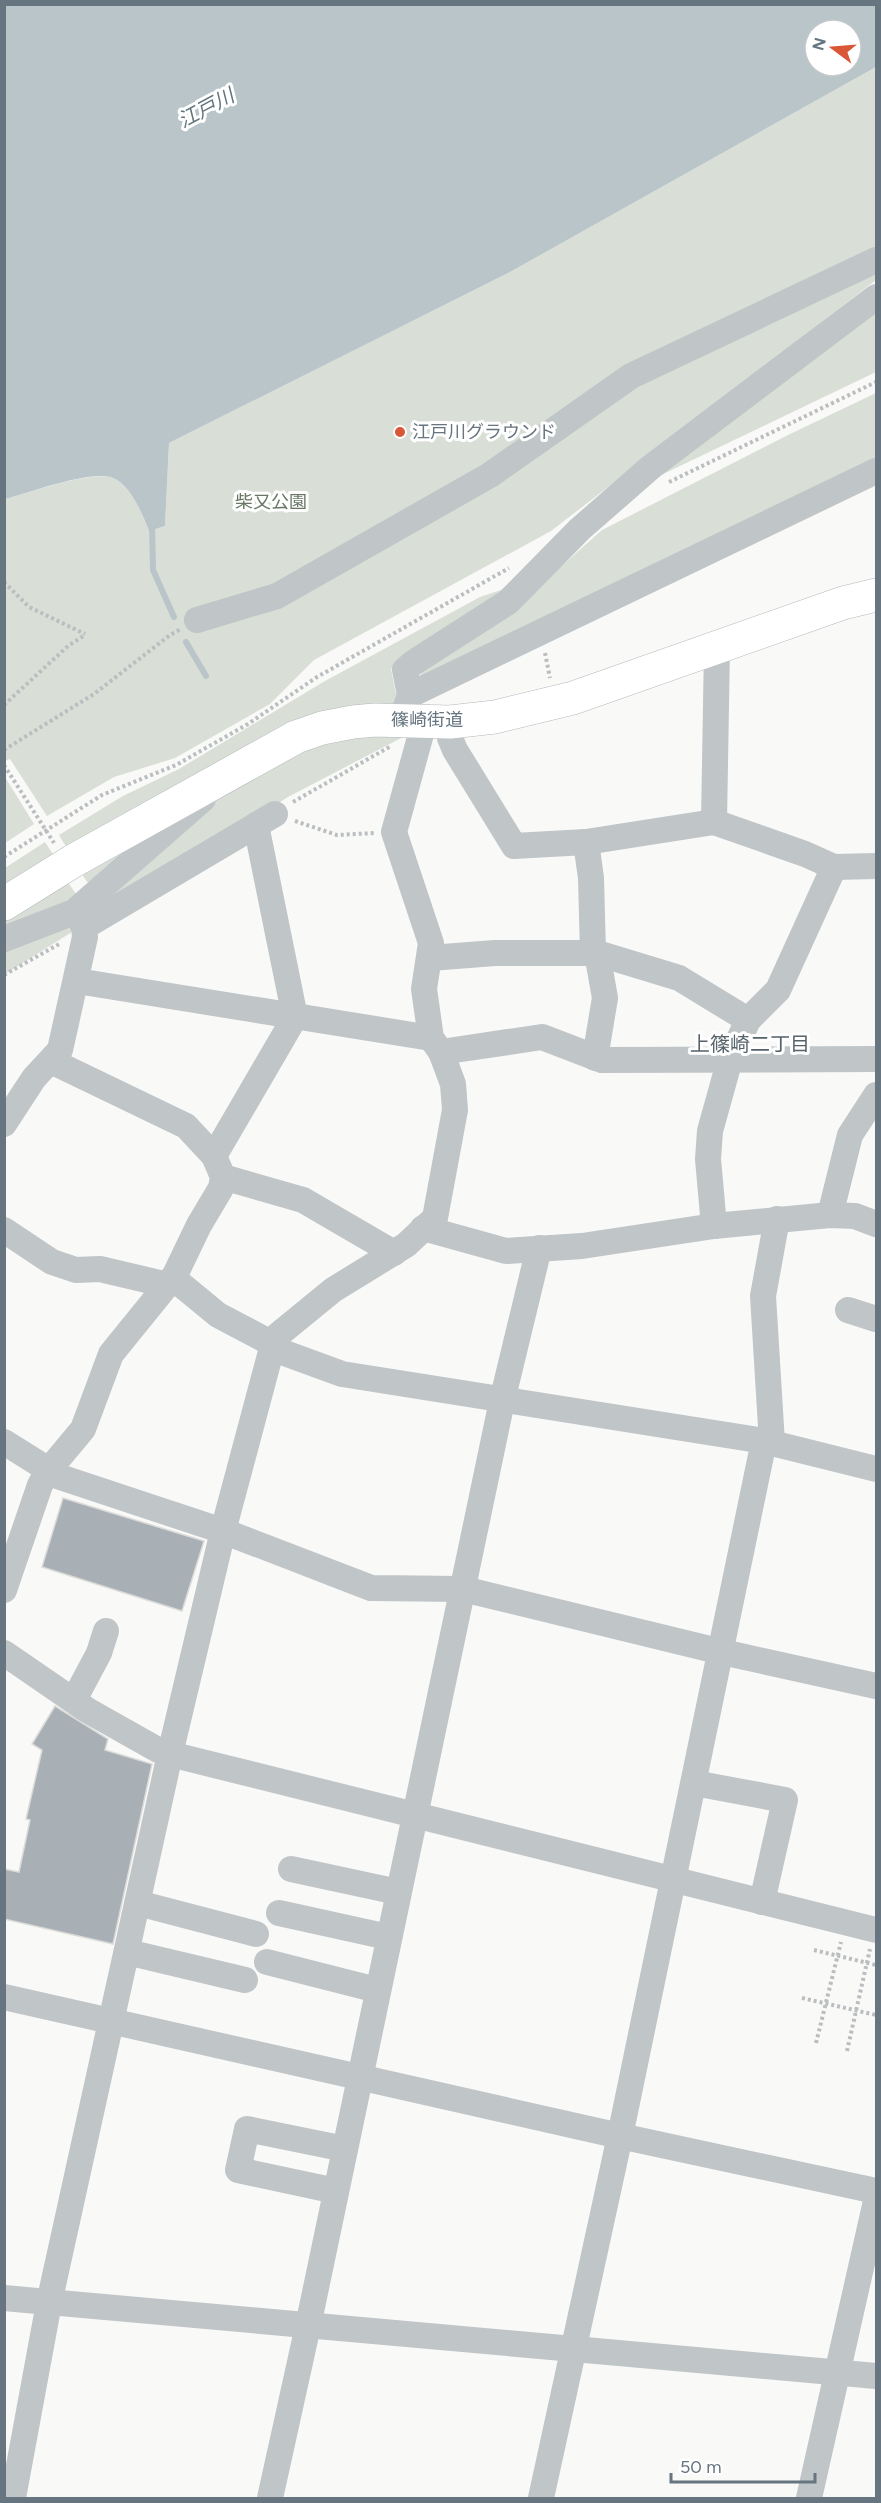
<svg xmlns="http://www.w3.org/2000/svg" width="881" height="2503" font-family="Figtree,'Noto Sans JP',sans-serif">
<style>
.green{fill:#d9ded6}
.water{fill:#b9c5c8;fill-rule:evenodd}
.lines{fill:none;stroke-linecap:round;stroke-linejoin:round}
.stream{stroke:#b9c5c8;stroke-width:6}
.building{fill:#a8b0b6;stroke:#dbdbd9;stroke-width:1.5}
.major-casing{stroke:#b4b9bd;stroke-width:34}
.path{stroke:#bbbec0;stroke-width:4;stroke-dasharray:3 3;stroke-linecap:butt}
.minor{stroke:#c0c5c8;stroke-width:26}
.major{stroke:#fff;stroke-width:33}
.poi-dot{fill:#d95637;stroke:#fff;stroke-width:2}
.labels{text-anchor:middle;stroke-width:6;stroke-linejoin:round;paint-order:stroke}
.poi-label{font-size:18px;fill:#667580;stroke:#fff;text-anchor:start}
.park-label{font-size:18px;fill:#687864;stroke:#fff}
.street-label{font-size:18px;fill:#667580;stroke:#fff}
.water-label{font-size:20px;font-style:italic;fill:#60747a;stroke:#fff}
.neighbourhood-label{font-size:20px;fill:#57636b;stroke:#fff}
</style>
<rect width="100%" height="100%" fill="#f9f9f7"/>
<!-- green -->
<g class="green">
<path d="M876 67V280L551 531 314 660 270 704 175 758 114 777 47 816 10 759 5 761V499C29 493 92 470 113 478 130 484 143 515 149 531L165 526 169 443 510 272Z"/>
<polygon points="876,310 876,372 657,477"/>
<polygon points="876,393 876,459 419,678 424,667 512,610 602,530 788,435"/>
<polygon points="504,589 506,592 391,669 397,699 392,706 68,850 59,835 123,796 179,769 325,681 480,597"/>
<polygon points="349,733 405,736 288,797 217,842 91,912 190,818 252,771"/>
<polygon points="5,777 34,824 5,843 4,843"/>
<polygon points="184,809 93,890 81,873"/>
<polygon points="45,842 56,859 5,892 5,868"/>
<polygon points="65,878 80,900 5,932 5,917"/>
<polygon points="65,925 72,932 5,974 5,945"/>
</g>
<!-- water -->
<path class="water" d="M5 4 876 5V67L510 272 169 443 165 526 149 531C143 515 130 484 113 478 92 469 29 493 5 499ZM815 30H851V66H815Z"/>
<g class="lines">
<!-- stream -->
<g class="stream">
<polyline points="152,523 153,570 174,617"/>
<polyline points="186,642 206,676"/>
</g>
</g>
<!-- building -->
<g class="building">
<polygon points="63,1498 204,1541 182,1611 42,1567"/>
<polygon points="55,1706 108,1739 105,1750 152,1764 113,1944 4,1919 4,1869 19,1872 30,1820 26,1819 42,1750 32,1744"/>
</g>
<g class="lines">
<!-- major casing -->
<g class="major-casing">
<polyline id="major" points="4,904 73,861 296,737 322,728 353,722 375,720 450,722 495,717 573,698 843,603 876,595"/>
</g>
<!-- path -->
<g class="path">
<polyline points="669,482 876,382"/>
<polyline points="4,582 29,607 85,634"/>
<polyline points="545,653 550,678"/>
<polyline points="4,705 68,646 85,635"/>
<polyline points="4,750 94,694 170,635 181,629"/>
<polyline points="4,765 54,843"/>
<polyline points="293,802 391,746"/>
<polyline points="295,821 337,835 375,833"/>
<polyline points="4,857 102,795 176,765 248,724 317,677 509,568"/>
<polyline points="4,975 61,943"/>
<polyline points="814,1950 876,1965"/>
<polyline points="802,1998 876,2015"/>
<polyline points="816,2043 841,1942"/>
<polyline points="847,2051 870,1949"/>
</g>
<!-- minor -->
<g class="minor">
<polyline points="197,620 277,596 490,475 631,376 876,260"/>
<polyline points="410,695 405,670 413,663 508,602 580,529 651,467 876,297"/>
<polyline points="405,709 410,695 876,471"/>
<polyline points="450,722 450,738 455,750 514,846 586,842 714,822 805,854 834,867 876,866"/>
<polyline points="714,822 717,647"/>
<polyline points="586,842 591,878 593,953"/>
<polyline points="84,927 275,814"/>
<polyline points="4,939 74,912 203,799"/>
<polyline points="430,958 495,953 597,953 679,978 748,1020"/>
<polyline points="77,981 431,1038"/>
<polyline points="441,1052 542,1037 602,1060 876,1059"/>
<polyline points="595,1058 605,998 597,953"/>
<polyline points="4,1124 34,1078 60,1050 85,937 84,927 74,912"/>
<polyline points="214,1156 295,1017 256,825"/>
<polyline points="223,1177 303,1200 394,1253"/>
<polyline points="830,1215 850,1135 876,1095"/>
<polyline points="714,1226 708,1159 710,1131 730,1059 748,1020 778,990 834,867"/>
<polyline points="423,1228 506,1251 582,1246 714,1226 830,1215 855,1216 876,1224"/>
<polyline points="4,1230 52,1262 76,1270 100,1269 168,1285"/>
<polyline points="173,1278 218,1315 273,1344"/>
<polyline points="848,1310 876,1319"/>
<polyline points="271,1348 342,1374 764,1441 876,1469"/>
<polyline points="4,1442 60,1477 223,1531 371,1588 463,1589 722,1652 876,1686"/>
<polyline points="772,1443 763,1296 777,1219"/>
<polyline points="4,1590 40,1485 48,1471 83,1429 111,1354 175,1275 199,1225 221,1188 223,1177 214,1156 186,1126 51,1061"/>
<polyline points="4,1653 87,1710 158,1750 170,1754 876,1930"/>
<polyline points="74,1700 99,1653 106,1631"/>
<polyline points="694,1783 785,1800 762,1902"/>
<polyline points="291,1869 398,1892"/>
<polyline points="138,1903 256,1934"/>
<polyline points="279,1913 388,1937"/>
<polyline points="127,1952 245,1980"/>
<polyline points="267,1962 377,1990"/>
<polyline points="4,1997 620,2136 876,2191"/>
<polyline points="336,2191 238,2170 247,2129 345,2149"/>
<polyline points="4,2298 876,2376"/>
<polyline points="13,2498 49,2303 170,1754 223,1531 273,1344 278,1335 333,1290 406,1245 435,1218 455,1110 453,1084 441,1052 431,1038 424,989 431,943 394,832 424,723"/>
<polyline points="270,2498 308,2326 502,1401 539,1248"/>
<polyline points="541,2498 620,2136 764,1441"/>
<polyline points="809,2498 876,2201"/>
</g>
<!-- major -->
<use href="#major" class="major"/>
</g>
<!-- markers -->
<circle class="poi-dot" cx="400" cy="432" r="6"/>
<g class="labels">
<!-- poi labels -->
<g class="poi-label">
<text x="412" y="438">江戸川グラウンド</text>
</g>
<!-- park labels -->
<g class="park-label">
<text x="271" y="508">柴又公園</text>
</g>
<!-- street labels -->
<g class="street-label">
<text x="427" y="726">篠崎街道</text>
</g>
<!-- water labels -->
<g class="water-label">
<text transform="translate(206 108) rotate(-28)" y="7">江戸川</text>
</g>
<!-- neighbourhood labels -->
<g class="neighbourhood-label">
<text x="750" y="1051">上篠崎二丁目</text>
</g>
</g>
<!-- border -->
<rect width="881" height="2503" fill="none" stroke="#667580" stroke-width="12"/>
<!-- north arrow -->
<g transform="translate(833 48) rotate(286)"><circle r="28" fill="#ffffff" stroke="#c2c8cc" stroke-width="1.5"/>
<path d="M0-4.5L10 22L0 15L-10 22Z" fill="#d95637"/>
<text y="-9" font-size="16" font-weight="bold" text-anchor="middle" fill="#667580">N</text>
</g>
<!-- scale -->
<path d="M671 2473v9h144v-9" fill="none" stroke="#667580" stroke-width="3"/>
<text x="680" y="2473" font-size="18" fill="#667580" stroke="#ffffff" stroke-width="4.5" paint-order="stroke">50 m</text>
</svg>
